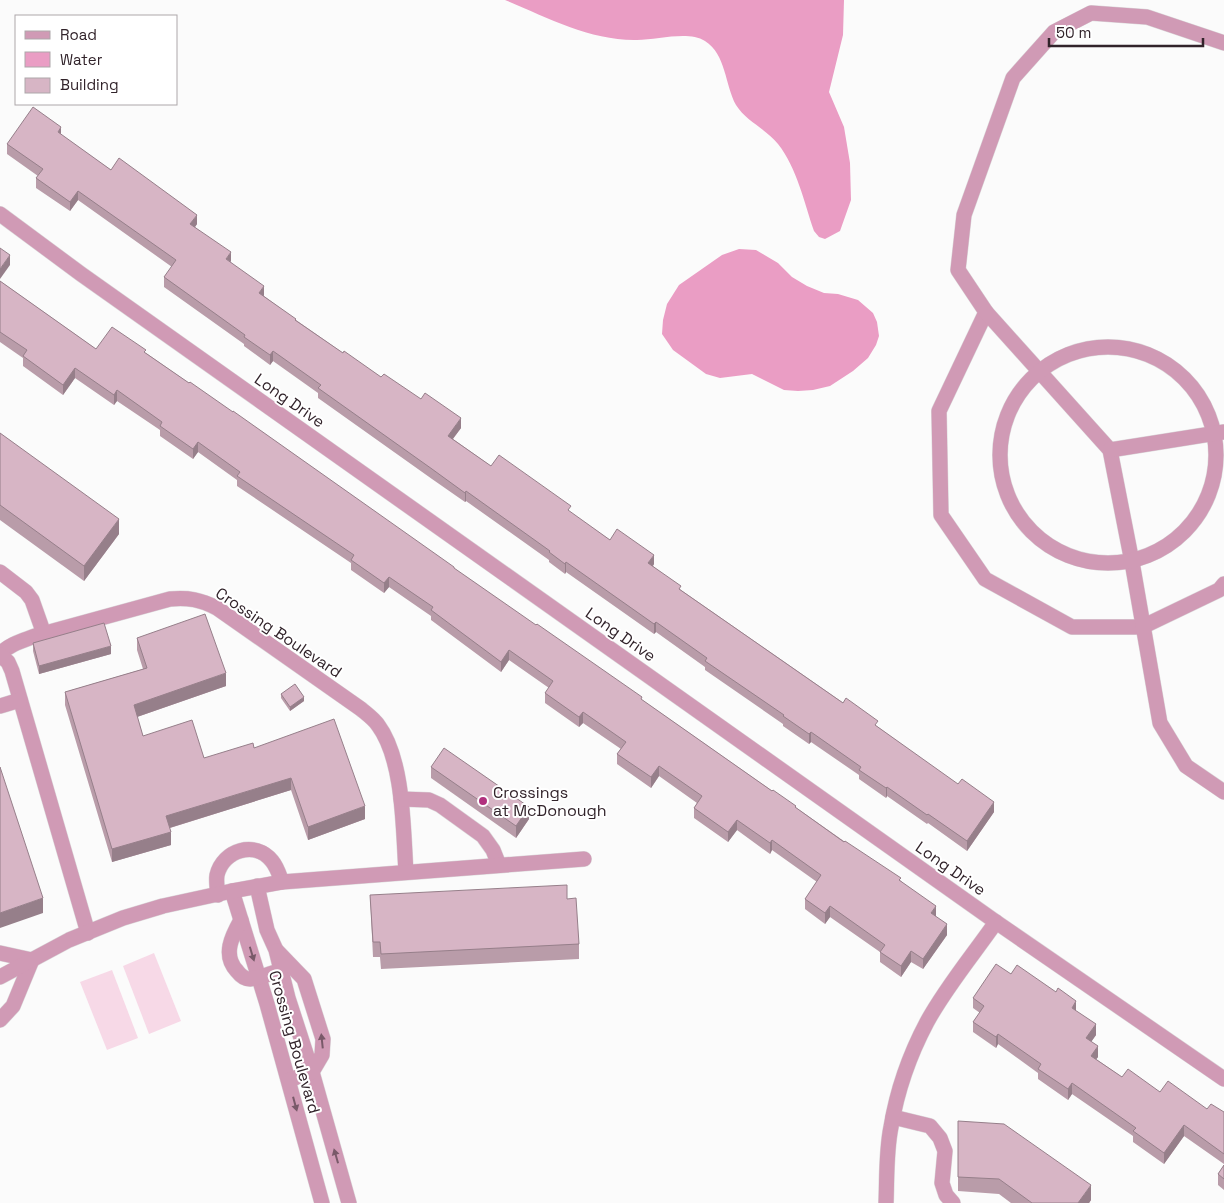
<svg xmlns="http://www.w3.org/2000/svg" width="1224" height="1203" font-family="'Space Grotesk',sans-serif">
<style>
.pitch{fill:#f7d9e7}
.water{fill:#ea9dc4}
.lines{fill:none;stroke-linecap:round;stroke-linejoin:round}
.minor-casing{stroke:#dbd8da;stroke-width:16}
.minor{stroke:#d09ab5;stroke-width:15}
.wall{fill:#b99ca9}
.shaded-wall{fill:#967f8a}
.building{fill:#d7b5c5;stroke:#967f8a}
.oneway{fill:#795969}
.poi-dot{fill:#b1317e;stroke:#fff;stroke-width:2}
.labels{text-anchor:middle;stroke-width:4;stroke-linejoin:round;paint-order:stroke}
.street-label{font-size:16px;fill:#31232a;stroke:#fff}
.poi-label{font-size:16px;fill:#31232a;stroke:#fff;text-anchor:start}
</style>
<rect width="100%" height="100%" fill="#fbfbfb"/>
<!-- pitch -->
<g class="pitch">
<polygon points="154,953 181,1021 149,1034 123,966"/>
<polygon points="112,970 138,1038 107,1050 80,982"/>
</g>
<!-- water -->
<g class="water">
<path d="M505 0H844L843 35 829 92 844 127 850 163 851 200 840 231 825 239 819 237 814 231C804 202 797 168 778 144 766 129 746 121 736 105 725 85 726 54 705 41 687 30 655 41 634 40 589 40 546 17 505 0Z"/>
<polygon points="739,249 756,250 778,263 792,277 807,286 824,293 838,294 858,300 873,313 877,322 879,336 876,345 868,358 853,371 830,386 813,390 798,391 784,390 752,374 720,378 706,374 673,350 662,334 663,320 667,304 679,285 722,255"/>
</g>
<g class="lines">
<!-- minor casing -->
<g class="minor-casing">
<g id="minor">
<polyline points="1224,43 1147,17 1091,13 1054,32 1013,78 964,215 958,270 986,312 939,411 941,515 985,579 1072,627 1142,627 1219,590 1224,584"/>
<polyline points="0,214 81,274 996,922 1224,1079"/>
<polyline points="986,312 1110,450 1132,562 1160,723 1186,766 1224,792"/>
<circle cx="1108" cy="455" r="108"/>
<polyline points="1110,450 1224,432"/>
<polyline points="0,572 26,592 32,600 44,634"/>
<path d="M0 654C10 644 22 641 35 636L170 599C188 597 201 600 217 608L361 709C367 714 374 719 378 725 404 760 403 829 406 872"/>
<polyline points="0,655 8,662 12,671 88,933"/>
<polyline points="0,706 20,700"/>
<polyline points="401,799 429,800 440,805 483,836 493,850 499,865"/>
<polyline points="257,886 267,930 276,950 288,998 312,1072 349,1203"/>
<polyline points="232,891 267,1004 322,1203"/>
<path d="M218 895C217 888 216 881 217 875 223 850 255 840 272 861 277 867 279 874 282 882"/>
<path d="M241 920C232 936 222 955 237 971 240 975 245 979 250 979 260 978 272 973 281 970"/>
<polyline points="277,951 304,979 323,1039 322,1055 312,1072 289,1080"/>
<polyline points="0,953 32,960 13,1006 0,1020"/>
<polyline points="0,977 69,940 123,918 163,906 232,891 282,882 584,859"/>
<polyline points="893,1117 930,1126 940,1138 945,1151 942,1183 946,1195 953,1203"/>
<path d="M886 1203C887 1178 886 1151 891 1127 897 1091 910 1054 927 1022 946 987 973 955 996 922"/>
</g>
</g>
<!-- minor -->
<use href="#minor" class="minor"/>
</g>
<!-- wall -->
<g class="wall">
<polygon points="61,135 111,170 197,224 195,227 264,295 264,296 296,320 343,353 461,428 453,439 491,466 571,513 610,540 654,564 653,566 681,590 878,727 994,812 967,851 928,823 927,824 887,796 886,798 859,779 859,775 811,742 809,744 783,726 783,724 705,670 705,667 656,632 654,634 566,572 565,574 549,562 549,560 466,501 465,502 432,479 318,398 318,393 273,361 270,365 244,346 244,344 164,287 164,277 172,267 78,200 70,211 36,188 36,178 38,176 7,154 7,144"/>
<polygon points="0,281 96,349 146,353 901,881 936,916 936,917 947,935 923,969 911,962 901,977 880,962 880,952 830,917 825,924 805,909 805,899 817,882 772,850 770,854 737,830 728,842 694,818 694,808 697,803 659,776 651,788 617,764 617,754 621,749 583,723 579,727 545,703 545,693 549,688 509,660 501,672 431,620 431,616 389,587 384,593 351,570 351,563 237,486 237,480 198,452 193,459 160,436 160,430 117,401 114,405 75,378 63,395 23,366 23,358 0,342"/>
<polygon points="0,433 119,534 84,581 0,520"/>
<polygon points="137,638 226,686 137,717 143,736 204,758 254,748 365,819 308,840 291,790 170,828 171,845 112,862 65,705 65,692 143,669 137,650"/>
<polygon points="33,643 111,654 39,674 33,651"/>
<polygon points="281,694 304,701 290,711 281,698"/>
<polygon points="431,767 529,819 516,838 431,778"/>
<polygon points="370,895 567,899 579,944 579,959 381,969 380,957 373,957"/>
<polygon points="1011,974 1076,1011 1096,1035 1091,1042 1098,1057 1096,1059 1122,1077 1160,1092 1207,1109 1224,1112 1224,1164 1184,1136 1164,1164 1133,1142 1133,1136 1072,1094 1068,1100 1038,1079 1038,1073 998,1044 996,1048 973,1032 973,1022 980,1013 973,1008 973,998"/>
<polygon points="958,1121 1091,1200 1089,1203 1011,1203 999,1194 958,1191"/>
<polygon points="1224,1165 1224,1190 1218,1185 1218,1174"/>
</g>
<!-- shaded-wall -->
<g class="shaded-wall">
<polygon points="61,127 61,137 58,132"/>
<polygon points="78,191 78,200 70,211 70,202"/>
<polygon points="197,215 197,224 190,234 190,224"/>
<polygon points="231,252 231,262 226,259"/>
<polygon points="10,255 10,265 0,279 0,269"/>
<polygon points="264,286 264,295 259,303 259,293"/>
<polygon points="273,351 273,361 270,365 270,355"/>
<polygon points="75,368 75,378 63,395 63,385"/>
<polygon points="117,390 117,401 114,405 114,395"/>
<polygon points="461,418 461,428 448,445 448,436"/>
<polygon points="198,442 198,452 193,459 193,449"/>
<polygon points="466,491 466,501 465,502 465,493"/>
<polygon points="119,519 119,534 84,581 84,566"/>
<polygon points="654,555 654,564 648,573 648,563"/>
<polygon points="566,562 566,572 565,574 565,564"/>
<polygon points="389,577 389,587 384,593 384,583"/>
<polygon points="656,622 656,632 654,634 654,624"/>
<polygon points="111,646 111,654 39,674 39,666"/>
<polygon points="509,650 509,660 501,672 501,662"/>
<polygon points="226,673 226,686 134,718 134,705"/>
<polygon points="304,697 304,701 290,711 290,707"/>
<polygon points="583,712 583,723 579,727 579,717"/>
<polygon points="811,732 811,742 809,744 809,734"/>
<polygon points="659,766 659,776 651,788 651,777"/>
<polygon points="291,778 291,790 166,829 166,816"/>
<polygon points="887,787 887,796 886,798 886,788"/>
<polygon points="994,802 994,812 967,851 967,841"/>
<polygon points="365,806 365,819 308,840 308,827"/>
<polygon points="529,807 529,819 516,838 516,826"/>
<polygon points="737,820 737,830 728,842 728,832"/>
<polygon points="171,832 171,845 112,862 112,849"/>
<polygon points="772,840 772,850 770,854 770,843"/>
<polygon points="43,898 43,913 0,928 0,913"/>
<polygon points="830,906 830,917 825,924 825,913"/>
<polygon points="936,906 936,916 931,924 931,913"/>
<polygon points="947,924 947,935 923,969 923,959"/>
<polygon points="911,951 911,962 901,977 901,966"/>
<polygon points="1076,1001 1076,1012 1072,1008"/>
<polygon points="1096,1024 1096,1035 1086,1049 1086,1038"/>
<polygon points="998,1034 998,1044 996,1048 996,1037"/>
<polygon points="1098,1046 1098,1057 1091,1066 1091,1056"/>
<polygon points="1072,1083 1072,1094 1068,1100 1068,1089"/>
<polygon points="1184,1125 1184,1136 1164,1164 1164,1153"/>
<polygon points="1091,1185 1091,1200 1089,1203 1078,1203"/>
</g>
<!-- building -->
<g class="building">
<polygon points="33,107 61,127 58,132 111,170 119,158 197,215 190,224 231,252 226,259 264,286 259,293 296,319 295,320 343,353 344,351 381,377 384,374 421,399 425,393 461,418 448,436 491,466 499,455 571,506 568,510 610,540 617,529 654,555 648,563 681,586 679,589 843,703 846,698 878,721 875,725 958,784 962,779 994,802 967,841 928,814 927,815 887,787 886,788 859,770 861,767 811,732 809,734 783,716 784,715 705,661 707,658 656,622 654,624 566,562 565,564 549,552 550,551 466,491 465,493 432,469 318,388 321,385 273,351 270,355 244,337 245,335 164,277 176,260 78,191 70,202 36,178 43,169 7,144"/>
<polygon points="0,248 10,255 0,269"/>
<polygon points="0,281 96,349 112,327 146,350 144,352 189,383 190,382 233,412 233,411 454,567 454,568 536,625 537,624 642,697 641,699 772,791 773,790 796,806 795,807 844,842 845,841 901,878 899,880 936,906 931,913 947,924 923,959 911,951 901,966 880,952 885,945 830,906 825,913 805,899 821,875 772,840 770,843 737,820 728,832 694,808 702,796 659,766 651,777 617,754 626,742 583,712 579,717 545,693 553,681 509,650 501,662 431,610 433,607 389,577 384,583 351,560 354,555 237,476 240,472 198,442 193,449 160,426 162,422 117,390 114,395 75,368 63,385 23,356 27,350 0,332"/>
<polygon points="0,433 119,519 84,566 0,505"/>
<polygon points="205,614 226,673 134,705 143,736 192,720 204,758 253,743 254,748 334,719 365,806 308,827 291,778 166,816 171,832 112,849 65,692 147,668 137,638"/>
<polygon points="104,623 111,646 39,666 33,643"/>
<polygon points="295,684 304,697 290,707 281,694"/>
<polygon points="444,748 529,807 516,826 431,767"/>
<polygon points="0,767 43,898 0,913"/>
<polygon points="567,885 567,899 576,898 579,944 381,954 380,942 373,942 370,895"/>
<polygon points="996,964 1011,974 1017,965 1056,992 1058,988 1076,1001 1072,1008 1096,1024 1086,1038 1098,1046 1091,1056 1122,1077 1128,1069 1160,1092 1168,1081 1207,1109 1211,1104 1224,1112 1224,1154 1184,1125 1164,1153 1133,1131 1136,1128 1072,1083 1068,1089 1038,1069 1041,1064 998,1034 996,1037 973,1022 984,1006 973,998"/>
<polygon points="958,1121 1004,1124 1091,1185 1078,1203 1032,1203 999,1179 958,1177"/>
<polygon points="1224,1165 1224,1179 1218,1174"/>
</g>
<!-- one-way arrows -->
<defs><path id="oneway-solid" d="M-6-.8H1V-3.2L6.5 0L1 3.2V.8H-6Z" transform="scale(1.25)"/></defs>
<g class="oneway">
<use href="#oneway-solid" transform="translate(252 954) rotate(73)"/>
<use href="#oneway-solid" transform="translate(322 1041) rotate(-96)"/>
<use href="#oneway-solid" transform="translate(295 1104) rotate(75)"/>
<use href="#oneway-solid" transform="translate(336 1156) rotate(-106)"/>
</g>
<!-- markers -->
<circle class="poi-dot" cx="483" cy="801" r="5"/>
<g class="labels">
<!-- street labels -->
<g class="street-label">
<text transform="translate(290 400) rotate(35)" y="6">Long Drive</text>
<text transform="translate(279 632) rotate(34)" y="6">Crossing Boulevard</text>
<text transform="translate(621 634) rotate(35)" y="6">Long Drive</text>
<text transform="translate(951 868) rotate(35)" y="6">Long Drive</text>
<text transform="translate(295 1042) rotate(74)" y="6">Crossing Boulevard</text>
</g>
<!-- poi labels -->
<g class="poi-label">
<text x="493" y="798">Crossings<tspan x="493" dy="18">at McDonough</tspan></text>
</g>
</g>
<!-- legend -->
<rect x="15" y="15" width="162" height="90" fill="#ffffff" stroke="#ada7aa"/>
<rect x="25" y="31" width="25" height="8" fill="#d09ab5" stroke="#ada7aa"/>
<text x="60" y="40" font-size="15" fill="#31232a">Road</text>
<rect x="25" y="52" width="25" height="15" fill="#ea9dc4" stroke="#ada7aa"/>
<text x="60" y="65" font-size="15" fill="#31232a">Water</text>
<rect x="25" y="78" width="25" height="15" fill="#d7b5c5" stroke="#ada7aa"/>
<text x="60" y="90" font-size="15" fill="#31232a">Building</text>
<!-- scale -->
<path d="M1049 38v8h154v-8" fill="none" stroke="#31232a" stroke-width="2.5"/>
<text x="1056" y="38" font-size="15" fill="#31232a" stroke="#ffffff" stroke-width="4" paint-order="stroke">50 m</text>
</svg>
